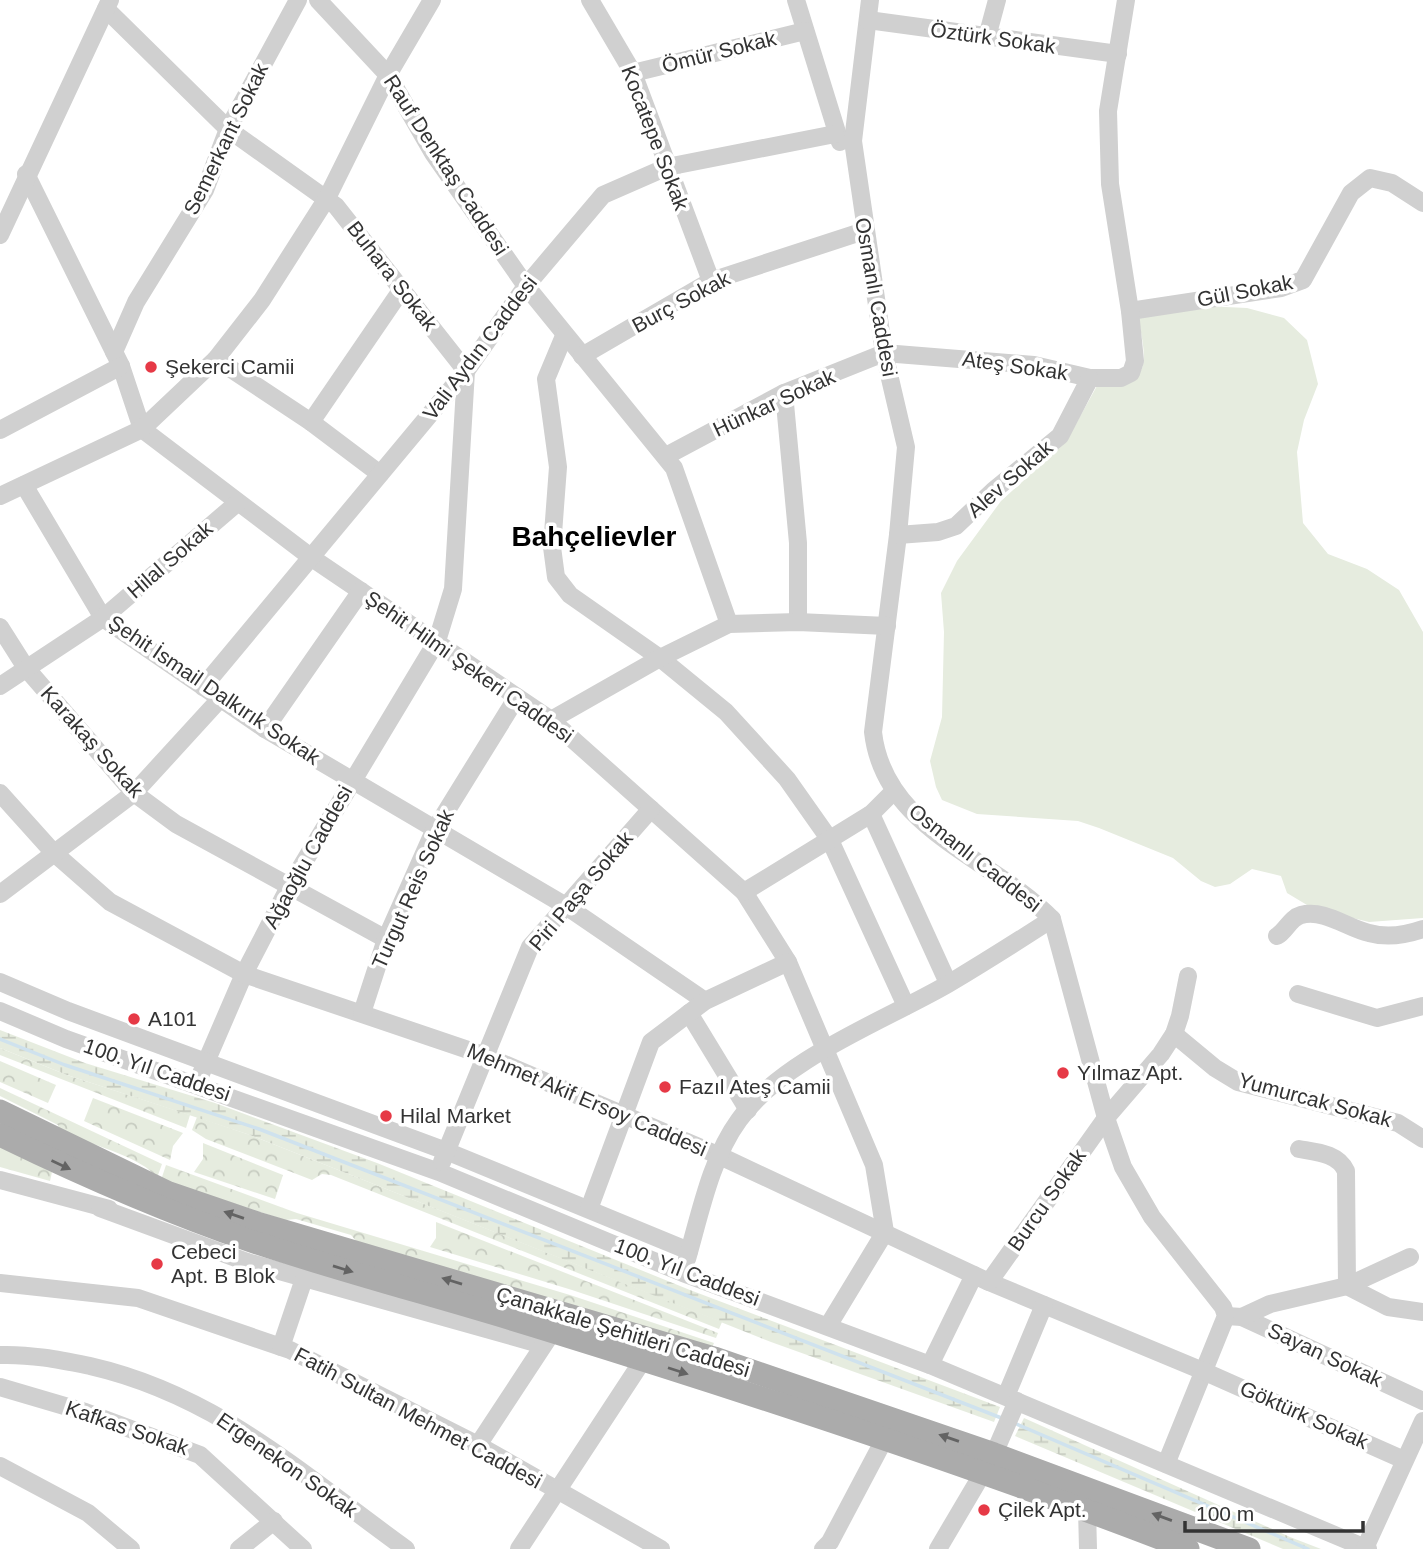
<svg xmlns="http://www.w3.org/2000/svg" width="1423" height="1549" font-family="Helvetica,sans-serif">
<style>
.green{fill:#e6ecdf}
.forest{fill:url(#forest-crowns)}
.wetland{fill:url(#wetland-marsh)}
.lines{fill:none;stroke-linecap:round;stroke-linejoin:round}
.stream{stroke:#cfe2ee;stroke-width:3.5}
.minor{stroke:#d0d0d0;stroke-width:18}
.major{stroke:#ababab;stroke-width:23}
.oneway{fill:#636363}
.poi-dot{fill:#e63946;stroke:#fff;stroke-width:2.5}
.labels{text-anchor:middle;stroke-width:7;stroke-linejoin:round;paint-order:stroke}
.street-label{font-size:21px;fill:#333;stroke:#fff}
.poi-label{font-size:21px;fill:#333;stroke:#fff;text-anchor:start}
.district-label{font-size:28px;font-weight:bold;fill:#000;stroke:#fff}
</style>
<defs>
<pattern id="forest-crowns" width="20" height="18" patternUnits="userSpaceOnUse" patternTransform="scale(1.75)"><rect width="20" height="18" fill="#e6ecdf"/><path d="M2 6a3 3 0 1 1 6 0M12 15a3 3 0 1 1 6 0" fill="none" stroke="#c6cbc0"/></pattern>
<pattern id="wetland-marsh" width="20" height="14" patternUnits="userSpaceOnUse" patternTransform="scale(1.75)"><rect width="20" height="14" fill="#e6ecdf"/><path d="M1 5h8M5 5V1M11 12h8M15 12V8" fill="none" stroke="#c6cbc0"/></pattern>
</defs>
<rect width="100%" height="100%" fill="#fff"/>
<!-- green -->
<path class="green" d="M1204 306 1247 308 1284 318 1307 340 1318 384 1304 420 1297 452 1303 523 1328 554 1367 569 1399 590 1423 632V918L1369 922 1312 908 1287 893 1281 876 1252 869 1230 884 1215 887 1201 881 1173 858 1099 828 1078 821 977 814 942 800 936 787 930 761 942 717 944 632 941 593 957 561 1001 501 1066 442 1098 384C1155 385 1146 361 1138 316Z"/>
<!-- forest -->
<g class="forest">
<polygon points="0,1048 67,1075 190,1115 186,1128 0,1055"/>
<polygon points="0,1061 56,1085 48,1103 0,1082"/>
<path d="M0 1088 162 1164 157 1178C145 1158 83 1141 60 1133L58 1125 0 1096Z"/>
<polygon points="93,1098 183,1133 173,1146 170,1160 84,1121"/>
<polygon points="197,1117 250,1135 722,1322 719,1329 331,1175 322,1174 312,1180 206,1139 192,1130"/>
<polygon points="203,1143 283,1175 275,1199 194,1172 203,1159"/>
<polygon points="0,1146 52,1172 50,1181 0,1167"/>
<polygon points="166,1165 297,1213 570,1295 714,1343 711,1350 357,1242 351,1235 296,1219 285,1220 161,1180"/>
<polygon points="436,1222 718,1333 716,1338 572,1290 430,1247 436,1238"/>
</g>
<!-- wetland -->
<g class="wetland">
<polygon points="0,1030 85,1063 215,1103 377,1163 690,1290 1000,1407 994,1422 771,1342 250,1135 67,1075 0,1048"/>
<polygon points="1024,1418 1290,1537 1321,1549 1283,1549 1015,1436"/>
</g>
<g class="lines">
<!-- stream -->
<g class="stream">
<polyline points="0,1039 65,1065 259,1129 1004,1419"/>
<polyline points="1014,1423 1308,1549"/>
</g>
<!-- minor -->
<g class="minor">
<polyline points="318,0 388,75 433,153 526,286 674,468 729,624"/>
<polyline points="590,0 633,73 711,281"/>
<polyline points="796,0 840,142"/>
<path d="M870 0 853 141 884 353 906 447 898 535 873 732C884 830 992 857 1052 919L1106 1118 1123 1167 1152 1217 1223 1307 1226 1316 1166 1464"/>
<polyline points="106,9 228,129 336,206 466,371 453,589 437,641 289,887 244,974 197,1083"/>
<polyline points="868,20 1118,54"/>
<polyline points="987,37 997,0"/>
<polyline points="633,73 805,31"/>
<polyline points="26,174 121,366 142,429 312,558 551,720 744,892 788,962 874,1165 885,1232 828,1326"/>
<polyline points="0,235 110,0"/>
<polyline points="1130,311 1281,288 1303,280 1351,193 1370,178 1392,183 1423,203"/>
<polyline points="564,336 546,379 558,467 552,547 556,577 570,595 660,658 726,712 787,779 830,840 906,1006"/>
<polyline points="114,352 136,302 205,190 228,129 298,0"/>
<polyline points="582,356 711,281 864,231"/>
<polyline points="216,359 311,422 380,474"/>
<polyline points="784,393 798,543 798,622"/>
<polyline points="311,422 402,289"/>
<polyline points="0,430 121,366"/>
<polyline points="666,456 784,393 884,353 1034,365 1090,378 1121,378 1131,373 1135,361 1130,311 1110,184 1108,111 1126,0"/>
<polyline points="24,485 103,618 265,729 566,906 705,1001"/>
<polyline points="0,496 142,429 216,359 262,300 327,198 388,75 432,0"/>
<polyline points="898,535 938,532 956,526 993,491 1060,436 1090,378"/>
<polyline points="0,627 26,668 134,793 176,824 386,939"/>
<polyline points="0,686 103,618 236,504"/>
<polyline points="203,687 466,371 526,286 603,195 667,167 835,134"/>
<polyline points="551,720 660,658 729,624 798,622 887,626"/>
<polyline points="265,729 361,591"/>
<polyline points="0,793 53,852 110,902 244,974 483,1055 720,1156 989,1282 1203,1371 1404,1460"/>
<polyline points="871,814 948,983"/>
<polyline points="744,892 871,814 894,791"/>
<polyline points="0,894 134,793 220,699"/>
<path d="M1277 936C1286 931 1290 918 1301 915 1325 909 1347 928 1369 933 1387 938 1406 935 1423 929"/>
<polyline points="0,982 68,1011 446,1151 689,1251"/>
<polyline points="1298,994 1377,1018 1423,1006"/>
<polyline points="0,1011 66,1039 439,1172 683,1273 930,1365 1368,1549"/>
<polyline points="362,1013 386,939 434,831 517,697"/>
<polyline points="689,1013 748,1110"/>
<polyline points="1174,1034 1215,1068 1238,1082 1398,1123 1423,1139"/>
<path d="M1299 1149C1316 1152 1338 1153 1346 1171L1347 1286 1388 1307 1423 1312"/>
<polyline points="442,1162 530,947 651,809"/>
<polyline points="0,1180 109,1209"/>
<polyline points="100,1208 247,1262 543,1345"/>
<polyline points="589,1209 651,1042 705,1001 788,962"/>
<path d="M687 1259C700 1214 711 1158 739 1120 782 1059 884 1021 948 984 983 963 1018 941 1052 919"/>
<polyline points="989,1282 1106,1118 1161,1054 1174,1034 1180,1016 1188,976"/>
<polyline points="0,1283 138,1298 290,1350 478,1445 661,1549"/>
<polyline points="1226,1316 1242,1317 1423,1401"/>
<polyline points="1242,1317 1270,1304 1347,1286 1410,1257"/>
<polyline points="281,1347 308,1267"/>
<path d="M0 1355C31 1354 60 1360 90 1366 217 1395 303 1475 406 1549"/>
<polyline points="930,1365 974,1275"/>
<polyline points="0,1387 85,1412 200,1455 303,1549"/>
<polyline points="1006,1396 1044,1305"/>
<polyline points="478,1445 549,1337"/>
<polyline points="994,1454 1017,1401"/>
<polyline points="0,1466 88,1513 131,1549"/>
<polyline points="1087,1509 1088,1549"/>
<polyline points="1365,1548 1423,1421"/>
<polyline points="239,1549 274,1521"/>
<polyline points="519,1549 643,1360"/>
<polyline points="823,1549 830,1542 885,1438"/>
<polyline points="938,1549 984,1471"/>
</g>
<!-- major -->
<g class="major">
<polyline points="0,1111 169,1193 257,1223 714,1358 994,1454 1249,1549"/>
<path d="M0 1135C82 1175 164 1211 251 1241 350 1274 453 1300 554 1332 767 1398 980 1468 1188 1549"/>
</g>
</g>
<!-- one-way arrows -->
<defs><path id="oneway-solid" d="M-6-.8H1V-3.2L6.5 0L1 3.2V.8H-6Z" transform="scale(1.75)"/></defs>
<g class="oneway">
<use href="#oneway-solid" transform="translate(61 1165) rotate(25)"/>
<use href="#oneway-solid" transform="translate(234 1215) rotate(-161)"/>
<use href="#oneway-solid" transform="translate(343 1269) rotate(17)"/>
<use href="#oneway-solid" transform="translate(452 1281) rotate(-163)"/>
<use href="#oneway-solid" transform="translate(678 1371) rotate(18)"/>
<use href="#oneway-solid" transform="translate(949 1438) rotate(-161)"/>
<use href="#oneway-solid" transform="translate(1162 1517) rotate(-160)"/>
</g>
<!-- markers -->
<g class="poi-dot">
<circle cx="151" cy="367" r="7"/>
<circle cx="134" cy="1019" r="7"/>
<circle cx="1063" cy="1073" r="7"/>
<circle cx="665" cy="1087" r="7"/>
<circle cx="386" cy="1116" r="7"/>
<circle cx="157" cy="1264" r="7"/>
<circle cx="984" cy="1510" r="7"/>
</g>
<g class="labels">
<!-- street labels -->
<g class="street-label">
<text transform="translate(993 38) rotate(8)" y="7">Öztürk Sokak</text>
<text transform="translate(719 52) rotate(-14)" y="7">Ömür Sokak</text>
<text transform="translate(655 138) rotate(69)" y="7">Kocatepe Sokak</text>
<text transform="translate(226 139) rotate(-64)" y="7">Semerkant Sokak</text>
<text transform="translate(446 165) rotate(57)" y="7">Rauf Denktaş Caddesi</text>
<text transform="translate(392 276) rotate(52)" y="7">Buhara Sokak</text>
<text transform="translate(1245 291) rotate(-11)" y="7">Gül Sokak</text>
<text transform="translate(876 297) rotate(80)" y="7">Osmanlı Caddesi</text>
<text transform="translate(681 302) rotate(-28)" y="7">Burç Sokak</text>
<text transform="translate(480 348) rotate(-53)" y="7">Vali Aydın Caddesi</text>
<text transform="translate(1015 366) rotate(8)" y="7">Ateş Sokak</text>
<text transform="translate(774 403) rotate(-25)" y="7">Hünkar Sokak</text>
<text transform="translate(1010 479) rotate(-41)" y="7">Alev Sokak</text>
<text transform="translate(170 560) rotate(-41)" y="7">Hilal Sokak</text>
<text transform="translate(469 667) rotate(35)" y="7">Şehit Hilmi Şekeri Caddesi</text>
<text transform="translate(214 690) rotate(34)" y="7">Şehit İsmail Dalkırık Sokak</text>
<text transform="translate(92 742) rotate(48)" y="7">Karakaş Sokak</text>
<text transform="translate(308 857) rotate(-61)" y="7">Ağaoğlu Caddesi</text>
<text transform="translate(975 858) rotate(38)" y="7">Osmanlı Caddesi</text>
<text transform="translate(413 889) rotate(-66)" y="7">Turgut Reis Sokak</text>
<text transform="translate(581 891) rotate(-50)" y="7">Piri Paşa Sokak</text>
<text transform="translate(157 1070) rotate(19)" y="7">100. Yıl Caddesi</text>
<text transform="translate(587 1100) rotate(23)" y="7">Mehmet Akif Ersoy Caddesi</text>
<text transform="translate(1315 1100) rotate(15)" y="7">Yumurcak Sokak</text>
<text transform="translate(1047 1200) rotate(-55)" y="7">Burcu Sokak</text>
<text transform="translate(687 1272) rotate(21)" y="7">100. Yıl Caddesi</text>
<text transform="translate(623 1332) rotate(17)" y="7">Çanakkale Şehitleri Caddesi</text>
<text transform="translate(1325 1355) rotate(25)" y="7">Sayan Sokak</text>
<text transform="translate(1304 1415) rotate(24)" y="7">Göktürk Sokak</text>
<text transform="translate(418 1418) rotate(28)" y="7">Fatih Sultan Mehmet Caddesi</text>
<text transform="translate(127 1428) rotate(19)" y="7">Kafkas Sokak</text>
<text transform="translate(287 1465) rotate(35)" y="7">Ergenekon Sokak</text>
</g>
<!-- poi labels -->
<g class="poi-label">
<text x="165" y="374">Şekerci Camii</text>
<text x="148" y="1026">A101</text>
<text x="1077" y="1080">Yılmaz Apt.</text>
<text x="679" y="1094">Fazıl Ateş Camii</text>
<text x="400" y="1123">Hilal Market</text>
<text x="171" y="1259">Cebeci<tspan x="171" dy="24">Apt. B Blok</tspan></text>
<text x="998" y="1517">Çilek Apt.</text>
</g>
<!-- district labels -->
<g class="district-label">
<text x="594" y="546">Bahçelievler</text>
</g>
</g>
<!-- scale -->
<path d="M1185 1521v10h178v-10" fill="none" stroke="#333333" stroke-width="3.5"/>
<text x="1196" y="1521" font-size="21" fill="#333333" stroke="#ffffff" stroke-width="5" paint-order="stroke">100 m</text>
</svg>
